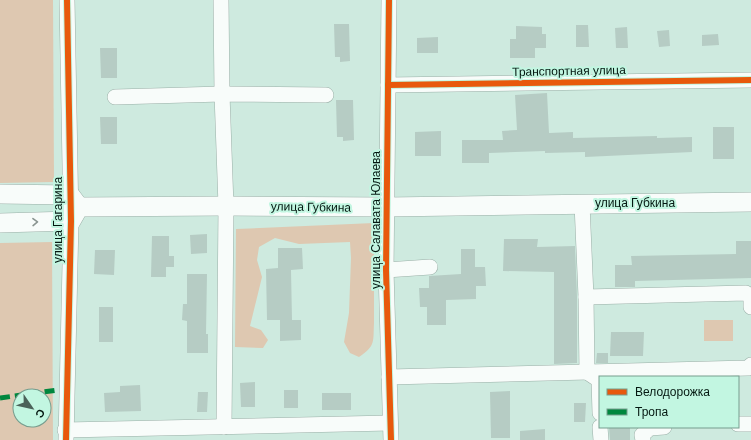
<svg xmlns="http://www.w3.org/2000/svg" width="751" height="440" font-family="'DM Sans',sans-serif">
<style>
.green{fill:#dec8b1;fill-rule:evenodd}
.building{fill:#b6ccc4}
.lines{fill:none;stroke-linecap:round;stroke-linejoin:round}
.minor-casing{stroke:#9aafa7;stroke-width:16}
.major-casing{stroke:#9aafa7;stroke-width:20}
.minor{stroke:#f8fcfa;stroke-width:15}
.major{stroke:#f8fcfa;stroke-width:19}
.quiet{stroke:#00873e;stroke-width:5;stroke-dasharray:10 5;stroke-linecap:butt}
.cycleway-casing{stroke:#c2f6e1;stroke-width:8}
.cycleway{stroke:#e8590c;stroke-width:6}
.oneway{stroke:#8a9591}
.labels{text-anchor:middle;stroke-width:4;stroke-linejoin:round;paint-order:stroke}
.street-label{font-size:12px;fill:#041811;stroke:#c2f6e1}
</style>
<rect width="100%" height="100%" fill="#ceeadf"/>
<!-- green -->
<g class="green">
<polygon points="0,0 53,0 54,182 0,183"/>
<path d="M374 223V323C373 341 376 346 359 357L350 353 344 342 349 313 351 258 350 242 299 244 275 238 259 247 257 260 262 277 250 326 261 330 268 340 263 348 235 347 236 229Z"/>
<path d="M52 242 53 440H0V243ZM20 396H44V420H20Z"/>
<rect x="704" y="320" width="29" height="21"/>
</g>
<!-- building -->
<g class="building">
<polygon points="334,24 349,24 350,61 340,62 340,57 335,57"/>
<polygon points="576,25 588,25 589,47 576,47"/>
<polygon points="516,26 542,27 542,34 546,34 546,48 535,48 535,58 510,58 510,39 516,39"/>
<polygon points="627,27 628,48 616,48 615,28"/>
<polygon points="669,30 670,46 659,47 657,31"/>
<polygon points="718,34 719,45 702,46 702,35"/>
<polygon points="438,37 438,53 417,53 417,38"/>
<polygon points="100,48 117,48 117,78 101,78"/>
<polygon points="547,93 549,133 573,132 573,138 657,136 657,138 692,137 692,152 585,157 585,152 545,153 545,151 489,153 489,163 462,163 462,140 503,140 502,131 517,130 515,95"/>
<polygon points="336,100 353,100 354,140 343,141 343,137 337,137"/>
<polygon points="100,117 117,117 117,144 101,144"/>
<rect x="713" y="127" width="21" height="32"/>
<polygon points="441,131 441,156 415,156 415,132"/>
<polygon points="207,234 207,253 191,254 190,235"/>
<polygon points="152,236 169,236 169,256 174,256 174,267 166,267 166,277 151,277"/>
<polygon points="504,239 538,239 537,247 575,246 577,297 577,363 554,364 554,272 503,271"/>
<polygon points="736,241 751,241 751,278 635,281 635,287 615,287 615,265 632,265 631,256 736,254"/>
<polygon points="278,248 302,248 303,269 291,270 292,320 301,320 301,340 280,341 280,320 267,320 266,269 278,268"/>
<polygon points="461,249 475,249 475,267 485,267 486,286 476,286 476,299 446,300 446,325 427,325 427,307 420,307 419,288 429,288 429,276 461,274"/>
<polygon points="95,250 115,250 114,275 94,274"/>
<polygon points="187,274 207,274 206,334 208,334 208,353 187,353 187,321 182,320 183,304 187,304"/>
<rect x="99" y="307" width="14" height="35"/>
<polygon points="611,332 644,332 643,356 610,356"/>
<polygon points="597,353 608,353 608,363 596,363"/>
<polygon points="255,382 255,407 241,407 240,383"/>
<polygon points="140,385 141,411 105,412 104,393 120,392 120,386"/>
<rect x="284" y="390" width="14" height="18"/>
<polygon points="510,391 510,438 491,438 490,392"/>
<polygon points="198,392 208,392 207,412 197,412"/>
<rect x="322" y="393" width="29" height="17"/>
<polygon points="574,403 586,403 585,422 574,422"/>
<polygon points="609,427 630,427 630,440 610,440"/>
<polygon points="545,429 545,440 520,440 520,431"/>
</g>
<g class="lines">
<!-- minor casing -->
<g class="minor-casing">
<g id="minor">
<polyline points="221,0 222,94 226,206 224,427"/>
<polyline points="389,0 386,270 391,440"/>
<polyline points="388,85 751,80"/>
<polyline points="115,97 222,94 326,95"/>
<polyline points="582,204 586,297 587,372 599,380 600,413"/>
<polyline points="386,270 430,267"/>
<polyline points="586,297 746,293 751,297 751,307"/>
<polyline points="389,377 748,368 751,365"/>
<polyline points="738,424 751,424"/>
<polyline points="600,427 601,440"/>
<polyline points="65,430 390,423"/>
<polyline points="66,440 71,221 67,0"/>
<polyline points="643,440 642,435 650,428 664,427"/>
</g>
</g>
<!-- major casing -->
<g class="major-casing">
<g id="major">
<polyline points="0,194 70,195 79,207"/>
<polyline points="0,223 71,221 79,207 226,206 387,207 751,202"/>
</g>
</g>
<!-- minor -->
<use href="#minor" class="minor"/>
<!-- major -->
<use href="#major" class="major"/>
<!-- quiet -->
<polyline class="quiet" points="0,398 58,390"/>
<!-- cycleway casing -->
<g class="cycleway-casing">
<g id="cycleway">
<polyline points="389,0 386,270 391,440"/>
<polyline points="388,85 751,80"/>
<polyline points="66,440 71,221 67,0"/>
</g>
</g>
<!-- cycleway -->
<use href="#cycleway" class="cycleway"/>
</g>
<!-- one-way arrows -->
<defs><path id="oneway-chevron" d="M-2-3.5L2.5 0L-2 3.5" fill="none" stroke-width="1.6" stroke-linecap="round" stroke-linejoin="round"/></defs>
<use class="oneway" href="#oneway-chevron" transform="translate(35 222) rotate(-1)"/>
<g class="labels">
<!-- street labels -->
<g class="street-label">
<text transform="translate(569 71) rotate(-1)" y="4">Транспортная улица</text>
<text x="635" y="207">улица Губкина</text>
<text transform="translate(311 207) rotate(1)" y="4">улица Губкина</text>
<text transform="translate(58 220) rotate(-90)" y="4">улица Гагарина</text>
<text transform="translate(376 220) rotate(-90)" y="4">улица Салавата Юлаева</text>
</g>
</g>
<!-- legend -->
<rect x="599" y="376" width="140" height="52" fill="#c2f6e1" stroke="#769d8e"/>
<rect x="607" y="389" width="20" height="6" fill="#e8590c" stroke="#769d8e"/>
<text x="635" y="396" font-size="12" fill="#041811">Велодорожка</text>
<rect x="607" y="409" width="20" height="6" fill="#00873e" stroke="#769d8e"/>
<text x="635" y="416" font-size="12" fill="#041811">Тропа</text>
<!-- north arrow -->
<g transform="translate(32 408) rotate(124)"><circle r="19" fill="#c2f6e1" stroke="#769d8e"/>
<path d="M0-3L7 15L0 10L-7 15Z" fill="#4b6259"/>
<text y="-6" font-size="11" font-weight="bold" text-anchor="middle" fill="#041811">С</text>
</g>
</svg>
